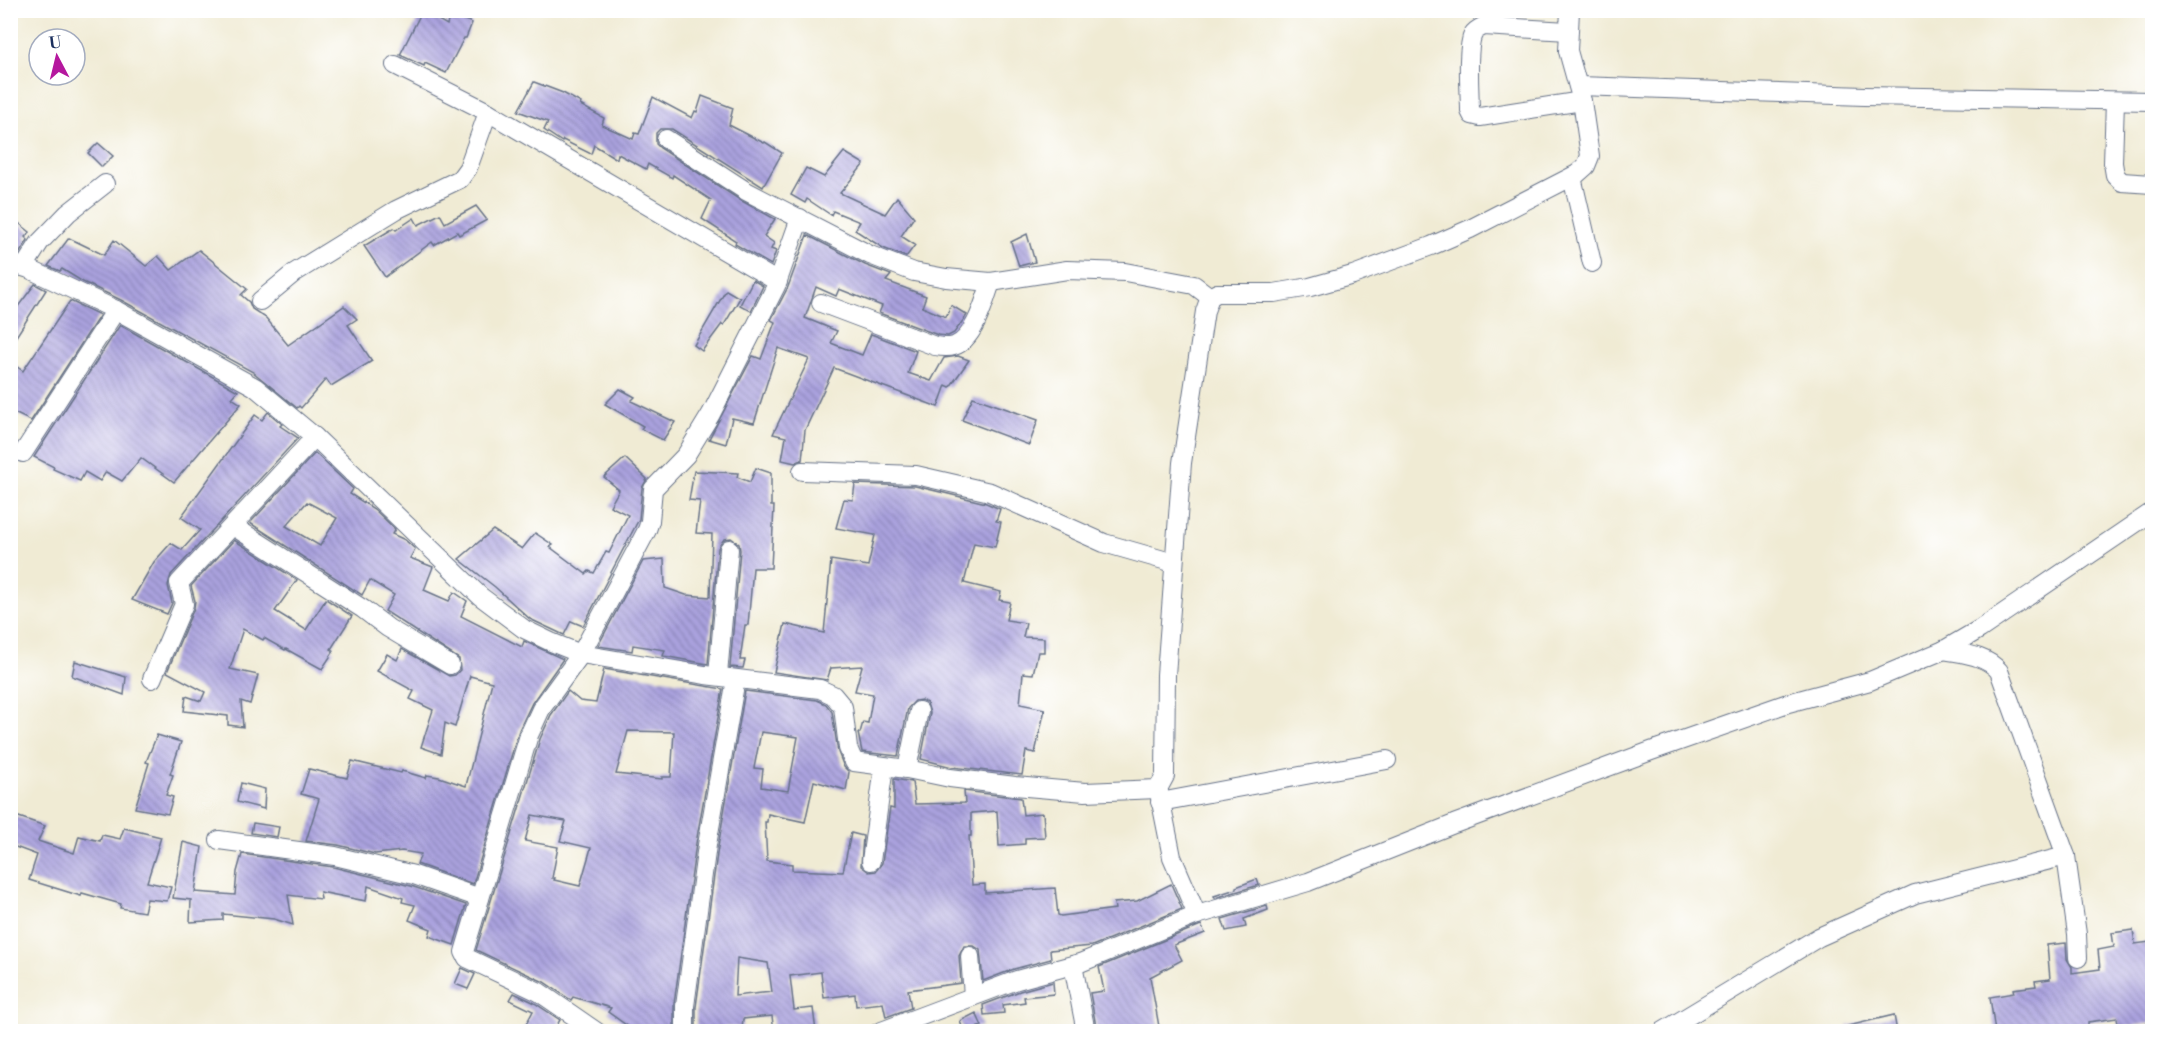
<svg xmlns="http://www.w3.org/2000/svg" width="2163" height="1042" font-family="'Libre Bodoni',serif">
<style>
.building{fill:url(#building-back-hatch);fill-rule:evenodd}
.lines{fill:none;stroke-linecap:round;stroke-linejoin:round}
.minor-casing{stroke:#667187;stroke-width:20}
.minor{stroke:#fff;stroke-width:18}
</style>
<defs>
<pattern id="building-back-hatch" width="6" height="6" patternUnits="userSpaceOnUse" patternTransform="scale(1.5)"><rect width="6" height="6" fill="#aaa2de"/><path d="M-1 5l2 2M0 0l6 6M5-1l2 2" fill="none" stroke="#8a84b7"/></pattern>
</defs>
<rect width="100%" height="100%" fill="#fff"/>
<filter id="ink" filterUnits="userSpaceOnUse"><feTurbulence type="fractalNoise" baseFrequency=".0167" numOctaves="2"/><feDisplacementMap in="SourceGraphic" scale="12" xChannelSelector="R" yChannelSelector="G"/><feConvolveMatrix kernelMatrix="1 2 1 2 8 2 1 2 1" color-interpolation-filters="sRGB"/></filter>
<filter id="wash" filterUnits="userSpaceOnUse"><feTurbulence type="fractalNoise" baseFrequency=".008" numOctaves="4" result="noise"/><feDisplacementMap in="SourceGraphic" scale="24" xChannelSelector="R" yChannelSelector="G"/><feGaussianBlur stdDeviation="1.35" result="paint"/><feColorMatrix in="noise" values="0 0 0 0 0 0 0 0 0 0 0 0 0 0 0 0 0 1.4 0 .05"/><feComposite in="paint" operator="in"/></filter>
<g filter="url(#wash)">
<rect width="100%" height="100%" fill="#f0ebd4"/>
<g id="blocks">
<!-- building -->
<g class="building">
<polygon points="422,11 447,25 450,14 472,23 466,38 464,38 446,73 425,63 424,66 400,55"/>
<polygon points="534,82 563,93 581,103 580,105 604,118 602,125 633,139 635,133 639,134 653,97 692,118 695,111 697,112 702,96 733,108 729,125 764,143 765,142 782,153 763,187 672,129 660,129 656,133 656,144 660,148 740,200 775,219 764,236 774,243 771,249 776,251 771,265 735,244 736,241 702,219 711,200 673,175 672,178 648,164 646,169 618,154 617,159 594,145 591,154 563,140 562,142 544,130 548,122 518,111"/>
<polygon points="98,143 113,156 102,167 88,153"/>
<polygon points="844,152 864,164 840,193 885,214 897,197 914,217 901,236 915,245 906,257 883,248 855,230 860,222 833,211 831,215 807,199 805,203 791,195 806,168 824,177"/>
<polygon points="476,206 487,220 459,235 457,232 434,245 432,242 385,277 364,246 394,228 396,230 414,218 418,225 440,214 445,223"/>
<polygon points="10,216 30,232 25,237 28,240 19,254 10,252"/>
<polygon points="1027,234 1035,262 1019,266 1011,242"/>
<polygon points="807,235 865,265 891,275 886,281 926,296 922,307 946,317 951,305 967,315 954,333 948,336 938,335 879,313 882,306 839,289 836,296 816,287 805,318 837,331 831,343 862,355 871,334 916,351 908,373 931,381 944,358 958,356 969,360 950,387 946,385 938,407 834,368 805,430 802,460 795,463 782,460 786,437 773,434 809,359 778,348 754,423 732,418 726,444 709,439 753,356 761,359 775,322 771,320 788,287"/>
<polygon points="69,238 104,255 114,240 146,266 158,256 171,270 199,250 247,289 241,295 249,302 252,309 266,318 288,345 344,306 357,319 348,325 372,361 331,386 326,379 301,408 299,406 297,408 253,372 121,300 83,282 62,269 60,271 48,266"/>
<polygon points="753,280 763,286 751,311 740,305"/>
<polygon points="35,284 46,290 10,346 10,317"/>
<polygon points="726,290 740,298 724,325 722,324 702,351 694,345"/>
<polygon points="70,301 100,315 31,421 10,411 10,362 23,371"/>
<polygon points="120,325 238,391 232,398 241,404 174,482 141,458 122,481 106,472 100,481 85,472 80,481 53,469 54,467 34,457"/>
<polygon points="620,389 635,397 631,401 675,422 663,440 641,429 643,426 605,404"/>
<polygon points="973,397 1038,420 1029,445 962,420"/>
<polygon points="268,412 282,424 280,426 298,438 171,575 168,585 172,603 167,614 132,600 154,562 171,543 182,550 200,530 181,517 255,415 262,420"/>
<path d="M315 453 353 489 350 494 374 509 395 529 392 534 405 540 415 549 410 558 433 567 424 590 449 601 454 592 467 601 461 616 522 647 524 641 563 659 532 703 519 730 473 884 417 864 421 854 402 851 375 854 338 845 306 841 319 799 301 794 309 769 347 778 352 761 401 773 402 771 426 778 427 775 439 777 466 786 492 682 470 676 455 727 445 723 441 754 421 747 433 710 410 699 414 691 377 671 387 654 397 660 402 649 449 676 455 675 460 670 459 659 385 611 394 595 370 580 362 595 250 523ZM307 502 337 518 320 546 286 526Z"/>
<polygon points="625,458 647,479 642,488 639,519 583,626 571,621 564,635 530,619 495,587 459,559 493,530 522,549 535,533 553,545 550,547 586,574 589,571 594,573 606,552 609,553 628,515 610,506 619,490 604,477"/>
<polygon points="756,468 771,473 771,506 774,506 771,568 753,568 748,625 745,625 740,660 745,660 743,668 730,667 740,550 739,544 731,538 724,539 718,548 708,664 663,656 665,650 633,645 632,651 598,646 643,561 664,559 665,588 686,595 710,597 712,534 696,533 700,501 689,500 694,471 738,473 737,477 750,482"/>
<polygon points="855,484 915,486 986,503 1000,509 996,521 1001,522 995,547 974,543 964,583 1001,592 999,600 1010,602 1006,620 1026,623 1023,637 1044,638 1044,652 1038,652 1033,674 1023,673 1020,704 1045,709 1035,753 1026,751 1022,775 952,767 921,759 930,713 927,703 921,700 915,701 908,708 898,756 862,752 858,733 860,733 863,722 868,723 873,694 855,691 862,666 831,668 827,680 774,672 785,624 824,633 831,560 868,566 875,535 836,528 844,499 853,500"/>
<polygon points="234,540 297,580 275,611 306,630 326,599 352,616 331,649 334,651 322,669 286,649 285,650 264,638 263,640 243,629 230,669 258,675 250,704 241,701 243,727 228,725 228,716 184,711 186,696 201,701 205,692 167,672 194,608 195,601 191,586"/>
<polygon points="75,661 126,677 124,695 72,676"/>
<path d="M604 669 723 689 696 843 674 1004V1032H636L608 1012 611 1008 573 997 571 1000 544 982 476 950 540 739 551 715 568 691 580 701 596 703ZM628 731 674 732 671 777H662V779L616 774ZM532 815 566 821 560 841 591 848 580 886 554 880 555 878H552L558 847 525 841Z"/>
<path d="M745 691 817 700 826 704 832 712 838 752 844 767 849 772 846 790 814 781 805 822 768 814 767 822H765L767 861 792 864V870L843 872 851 833 863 836 861 866 869 872 876 871 882 863 890 808 894 809V779L912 782 915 804 965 803 964 791 1021 798 1023 815 1043 813 1045 837 1025 838V844L999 846 997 811 971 813V836H969L972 885 985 884V893L1055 888 1058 915 1061 916 1115 909 1114 903 1137 901 1171 884 1182 909 1092 946 1050 950 1051 959 1014 969 983 981 980 950 974 946H964L959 956 961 983 908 990 911 1008 886 1017 883 1003 856 1006 855 994 824 998 821 972 790 976 794 1010 813 1008 816 1032H774L772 1016 743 1019 742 1028 723 1027 722 1030 696 1028V1007L718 847ZM761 732 798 737 788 791 761 787 763 769 754 768ZM737 958 768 963 772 992 735 996Z"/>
<polygon points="157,735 181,742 170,774 173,775 166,795 173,797 168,814 135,808 149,763 146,762"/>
<polygon points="241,783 265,789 264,809 237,802"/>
<polygon points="16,816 45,826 38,841 74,853 79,836 100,841 102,835 120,839 124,828 161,837 147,882 171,887 167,901 147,899 144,912 120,908 121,904 82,893 81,896 29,880 37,855 10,845 10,829"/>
<polygon points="253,823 279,827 277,837 251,833"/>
<polygon points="183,842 202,847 195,892 235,895 237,872 242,854 333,867 411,886 466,905 454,945 429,936 431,929 409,920 415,905 402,902 403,898 368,886 366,901 320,892 321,899 288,895 293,925 274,919 223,914 223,920 190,922 191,900 173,898"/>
<polygon points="1257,879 1259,885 1215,898 1214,896 1236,889 1236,887"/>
<polygon points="1267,906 1268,910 1244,919 1246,927 1226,931 1222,919"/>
<polygon points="1201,925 1205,933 1174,945 1182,960 1150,977 1160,1032 1097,1032 1090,993 1104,991 1099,967"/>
<polygon points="2133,930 2135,944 2150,942 2152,963 2152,1023 2119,1028 2117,1018 2088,1022 2088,1027 2056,1032 1995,1032 1990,997 2014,993 2013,989 2036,986 2035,981 2050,979 2047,945 2066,943 2067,959 2072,967 2072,973 2100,969 2098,950 2114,947 2112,933"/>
<polygon points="462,968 475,974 468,989 455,984"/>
<polygon points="1053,982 1054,994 1024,997 1025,1002 1003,1005 1004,1013 984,1015 983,1005 1020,991"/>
<polygon points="514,993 533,1002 560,1020 553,1032 522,1032 533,1011 510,1000"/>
<polygon points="976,1013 982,1026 964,1032 960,1021"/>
<polygon points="1894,1015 1897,1032 1848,1032 1848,1026"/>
</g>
</g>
</g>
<g filter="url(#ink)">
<use href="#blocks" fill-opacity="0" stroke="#667187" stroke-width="1.5"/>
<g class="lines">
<!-- minor casing -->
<g class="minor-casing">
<g id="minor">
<path d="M1568 31 1484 26C1480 28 1475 30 1473 34 1466 49 1470 94 1470 111L1472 115 1480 117 1582 101"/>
<polyline points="395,65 488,112 778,282"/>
<polyline points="1579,86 1864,96 2152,101"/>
<polyline points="2115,101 2113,163 2115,175 2122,182 2152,184"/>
<polyline points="666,139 746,191 870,255 914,272 946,278 991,282 1067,270 1125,272 1194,285 1210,297"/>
<polyline points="1572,177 1592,263"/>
<polyline points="10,263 29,269 116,310 255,387 315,437 480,596 524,629 551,642 581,654 705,675 820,689 833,695 843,707 848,748 854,762 907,769 950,778 1015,786 1085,792 1158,789 1165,776 1166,675 1182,463 1205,311 1210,297 1217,293 1274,293 1310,287 1353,275 1431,246 1470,229 1577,174 1586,166 1590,156 1582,101 1568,51 1570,10"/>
<polyline points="24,267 40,242 68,213 105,184"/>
<polyline points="260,301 294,273 396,210 460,179 468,168 488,112"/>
<path d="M821 303 935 346C941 347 948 348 954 346 974 340 985 300 991 282"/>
<polyline points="23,453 116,310"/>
<polyline points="802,471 916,475 990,492 1104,543 1174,563"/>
<polyline points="233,526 363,609 388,628 450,665"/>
<path d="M1944 650C1963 654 1986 655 1999 671L2066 856 2077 934 2078 958"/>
<polyline points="718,675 729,549"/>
<polyline points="152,679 184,604 179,583 315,437"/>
<polyline points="907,769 919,711"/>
<polyline points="1159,792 1172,857 1197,915"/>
<polyline points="1160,802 1387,760"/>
<polyline points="219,840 335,856 414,875 480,898"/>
<polyline points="871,861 884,767"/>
<polyline points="970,956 973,996"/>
<polyline points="1073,965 1086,1032"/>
<polyline points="597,1032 539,992 467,958 464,952 529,735 541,709 581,654 647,530 650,521 653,489 686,455 711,414 776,286 800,218"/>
<polyline points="685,1032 685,1006 707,845 736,679"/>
<polyline points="879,1032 1017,980 1080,963 1197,915 1308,882 1454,824 1651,751 1788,703 1870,681 1944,650 1980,629 2152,512"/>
<polyline points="1662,1032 1819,937 1915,894 2066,856"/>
</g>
</g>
<!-- minor -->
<use href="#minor" class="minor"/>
</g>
</g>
<!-- margin -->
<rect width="2163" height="1042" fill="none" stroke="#fff" stroke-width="36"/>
<!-- north arrow -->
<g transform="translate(57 57) rotate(353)"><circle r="28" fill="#ffffff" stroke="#a4acbf" stroke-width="1.5"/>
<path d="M0-4.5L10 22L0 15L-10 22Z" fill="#b5179e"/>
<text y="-9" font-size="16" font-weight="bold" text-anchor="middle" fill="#1b2f5e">U</text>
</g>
</svg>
